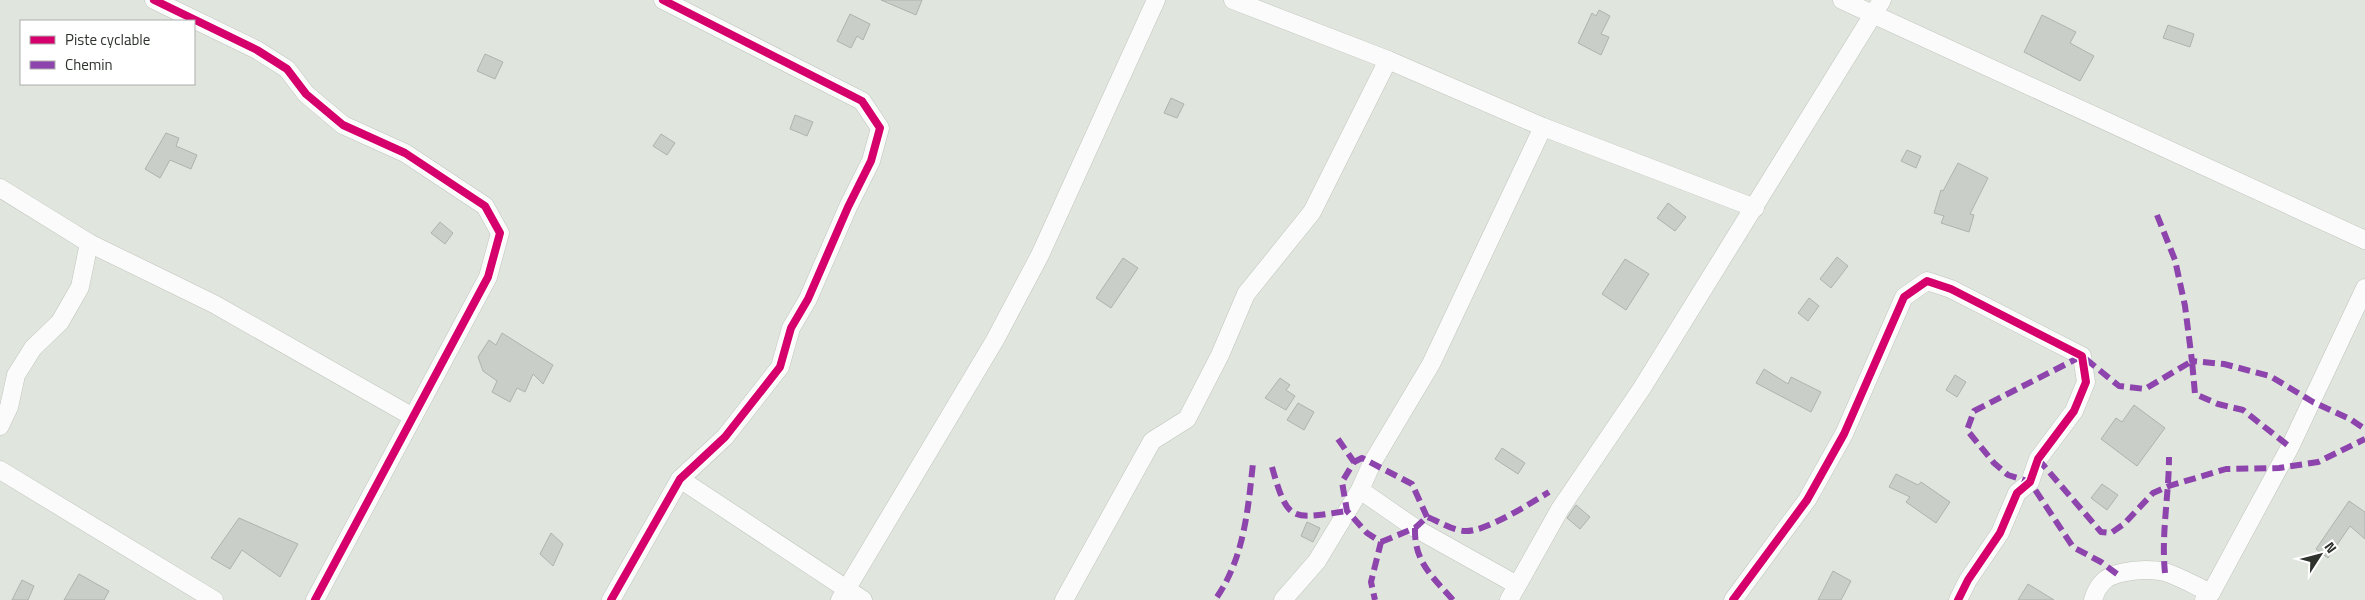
<svg xmlns="http://www.w3.org/2000/svg" width="2365" height="600" font-family="'Titillium Web',sans-serif">
<style>
.building{fill:#c9cec8;stroke:#afb3ad}
.lines{fill:none;stroke-linecap:round;stroke-linejoin:round}
.minor-casing{stroke:#bfc4bd;stroke-width:19}
.minor{stroke:#fafbfa;stroke-width:18}
.quiet{stroke:#8e44ad;stroke-width:6;stroke-dasharray:12 6;stroke-linecap:butt}
.cycleway-casing{stroke:#fff;stroke-width:11}
.cycleway{stroke:#d6006c;stroke-width:8}
</style>
<rect width="100%" height="100%" fill="#e0e6de"/>
<!-- building -->
<g class="building">
<polygon points="881,0 922,0 916,15"/>
<polygon points="1599,10 1610,16 1601,34 1609,37 1601,55 1578,43 1592,13 1596,16"/>
<polygon points="850,14 870,24 863,40 857,36 851,48 837,41"/>
<polygon points="2042,15 2076,32 2070,43 2094,56 2080,81 2024,52"/>
<polygon points="2168,25 2194,34 2190,47 2163,38"/>
<polygon points="485,54 503,62 495,79 477,71"/>
<polygon points="1171,98 1184,104 1177,118 1164,113"/>
<polygon points="795,115 813,122 807,136 790,129"/>
<polygon points="166,133 179,138 176,146 197,155 191,169 170,160 160,178 145,169"/>
<polygon points="661,134 675,143 667,155 653,146"/>
<polygon points="1907,150 1921,156 1916,168 1901,161"/>
<polygon points="1958,163 1988,178 1970,214 1974,215 1969,232 1941,223 1944,216 1934,213 1941,190 1943,191"/>
<polygon points="1668,203 1686,217 1675,231 1657,218"/>
<polygon points="440,222 453,233 445,244 431,233"/>
<polygon points="1837,257 1848,266 1831,288 1820,279"/>
<polygon points="1123,258 1138,268 1111,308 1096,298"/>
<polygon points="1625,259 1649,274 1626,310 1602,294"/>
<polygon points="1809,298 1819,306 1808,321 1798,313"/>
<polygon points="502,333 553,365 543,384 533,374 525,392 517,388 510,402 492,392 497,381 483,371 478,357 489,340 496,345"/>
<polygon points="1764,369 1788,384 1791,377 1821,392 1811,412 1756,383"/>
<polygon points="1955,375 1966,382 1957,397 1946,390"/>
<polygon points="1280,378 1290,385 1286,390 1295,396 1286,410 1265,398"/>
<polygon points="1298,403 1314,412 1304,430 1287,420"/>
<polygon points="2134,405 2165,428 2137,466 2101,439 2116,418 2122,422"/>
<polygon points="1502,448 1525,463 1518,474 1495,459"/>
<polygon points="1896,474 1918,485 1921,482 1950,502 1936,523 1906,502 1910,497 1889,487"/>
<polygon points="2102,484 2118,495 2107,510 2091,498"/>
<polygon points="2349,501 2365,512 2365,539 2350,526 2328,558 2316,549"/>
<polygon points="1576,505 1590,517 1580,529 1567,518"/>
<polygon points="239,518 298,544 280,577 242,550 230,569 211,558"/>
<polygon points="1307,522 1320,528 1313,542 1301,536"/>
<polygon points="551,533 563,544 553,566 540,554"/>
<polygon points="1833,571 1851,581 1841,600 1818,600"/>
<polygon points="79,574 109,591 104,600 64,600"/>
<polygon points="22,580 34,586 28,600 12,600"/>
<polygon points="2028,584 2054,600 2018,600"/>
</g>
<g class="lines">
<!-- minor casing -->
<g class="minor-casing">
<g id="minor">
<polyline points="154,0 257,50 287,69 306,94 343,125 405,153 485,206 500,233 488,277 315,600"/>
<polyline points="1233,0 1388,60 1543,127 1755,208"/>
<polyline points="1842,0 2365,240"/>
<polyline points="0,188 89,243 214,304 413,417"/>
<polyline points="0,426 9,407 16,375 33,348 60,322 80,287 89,243"/>
<polyline points="0,470 214,600"/>
<polyline points="680,479 863,600"/>
<polyline points="1360,490 1415,528 1517,585"/>
<polyline points="611,600 680,479 725,437 780,367 791,328 808,299 848,207 871,161 880,128 862,101 663,0"/>
<polyline points="840,600 995,340 1040,255 1156,0"/>
<polyline points="1064,600 1152,441 1187,419 1220,355 1246,294 1312,212 1388,60"/>
<polyline points="1283,600 1317,561 1360,490 1372,463 1431,364 1543,127"/>
<polyline points="1509,600 1560,509 1642,388 1882,0"/>
<polyline points="1733,600 1807,500 1844,434 1904,297 1927,281 1951,289 2082,356 2086,382 2074,411 2038,459 2030,482 2017,493 2000,533 1968,580 1958,600"/>
<path d="M2093 600C2095 593 2099 585 2105 580 2117 570 2149 568 2165 572 2180 577 2196 586 2211 593"/>
<polyline points="2204,600 2211,593 2290,447 2365,288"/>
</g>
</g>
<!-- minor -->
<use href="#minor" class="minor"/>
<!-- quiet -->
<g class="quiet">
<polyline points="2157,215 2175,260 2185,306 2192,361 2224,364 2270,376 2313,402 2350,419 2365,429"/>
<polyline points="1338,439 1354,462 1342,482 1347,511 1367,533 1381,542 1371,582 1375,600"/>
<polyline points="2038,459 2101,532 2111,533 2124,524 2153,493 2169,486 2226,469 2279,468 2318,462 2365,439"/>
<polyline points="1354,462 1362,458 1412,484 1427,517"/>
<path d="M1272 467C1288 524 1292 519 1347 511"/>
<path d="M1415 528C1414 562 1432 576 1453 600"/>
<path d="M1381 542 1415 528 1427 517C1438 521 1452 530 1464 531 1484 533 1531 503 1549 492"/>
<path d="M2165 573C2161 534 2169 495 2169 457"/>
<polyline points="2117,574 2101,562 2073,547 2030,482 2008,475 1994,463 1967,430 1974,411 2082,356 2119,386 2145,389 2192,361 2195,394 2218,404 2243,410 2290,447"/>
<path d="M1217 597C1244 557 1248 510 1253 463"/>
</g>
<!-- cycleway casing -->
<g class="cycleway-casing">
<g id="cycleway">
<polyline points="154,0 257,50 287,69 306,94 343,125 405,153 485,206 500,233 488,277 315,600"/>
<polyline points="611,600 680,479 725,437 780,367 791,328 808,299 848,207 871,161 880,128 862,101 663,0"/>
<polyline points="1733,600 1807,500 1844,434 1904,297 1927,281 1951,289 2082,356 2086,382 2074,411 2038,459 2030,482 2017,493 2000,533 1968,580 1958,600"/>
</g>
</g>
<!-- cycleway -->
<use href="#cycleway" class="cycleway"/>
</g>
<!-- legend -->
<rect x="20" y="20" width="175" height="65" fill="#ffffff" stroke="#abadab"/>
<rect x="30" y="36" width="25" height="8" fill="#d6006c" stroke="#abadab"/>
<text x="65" y="45" font-size="15" fill="#2e322c">Piste cyclable</text>
<rect x="30" y="61" width="25" height="8" fill="#8e44ad" stroke="#abadab"/>
<text x="65" y="70" font-size="15" fill="#2e322c">Chemin</text>
<!-- north arrow -->
<g transform="translate(2320 555) rotate(54)" stroke="#ffffff" stroke-width="4" paint-order="stroke">
<path d="M0-4L9 19L0 12L-9 19Z" fill="#2e322c"/>
<text y="-8" font-size="14" font-weight="bold" text-anchor="middle" fill="#2e322c">N</text>
</g>
</svg>
